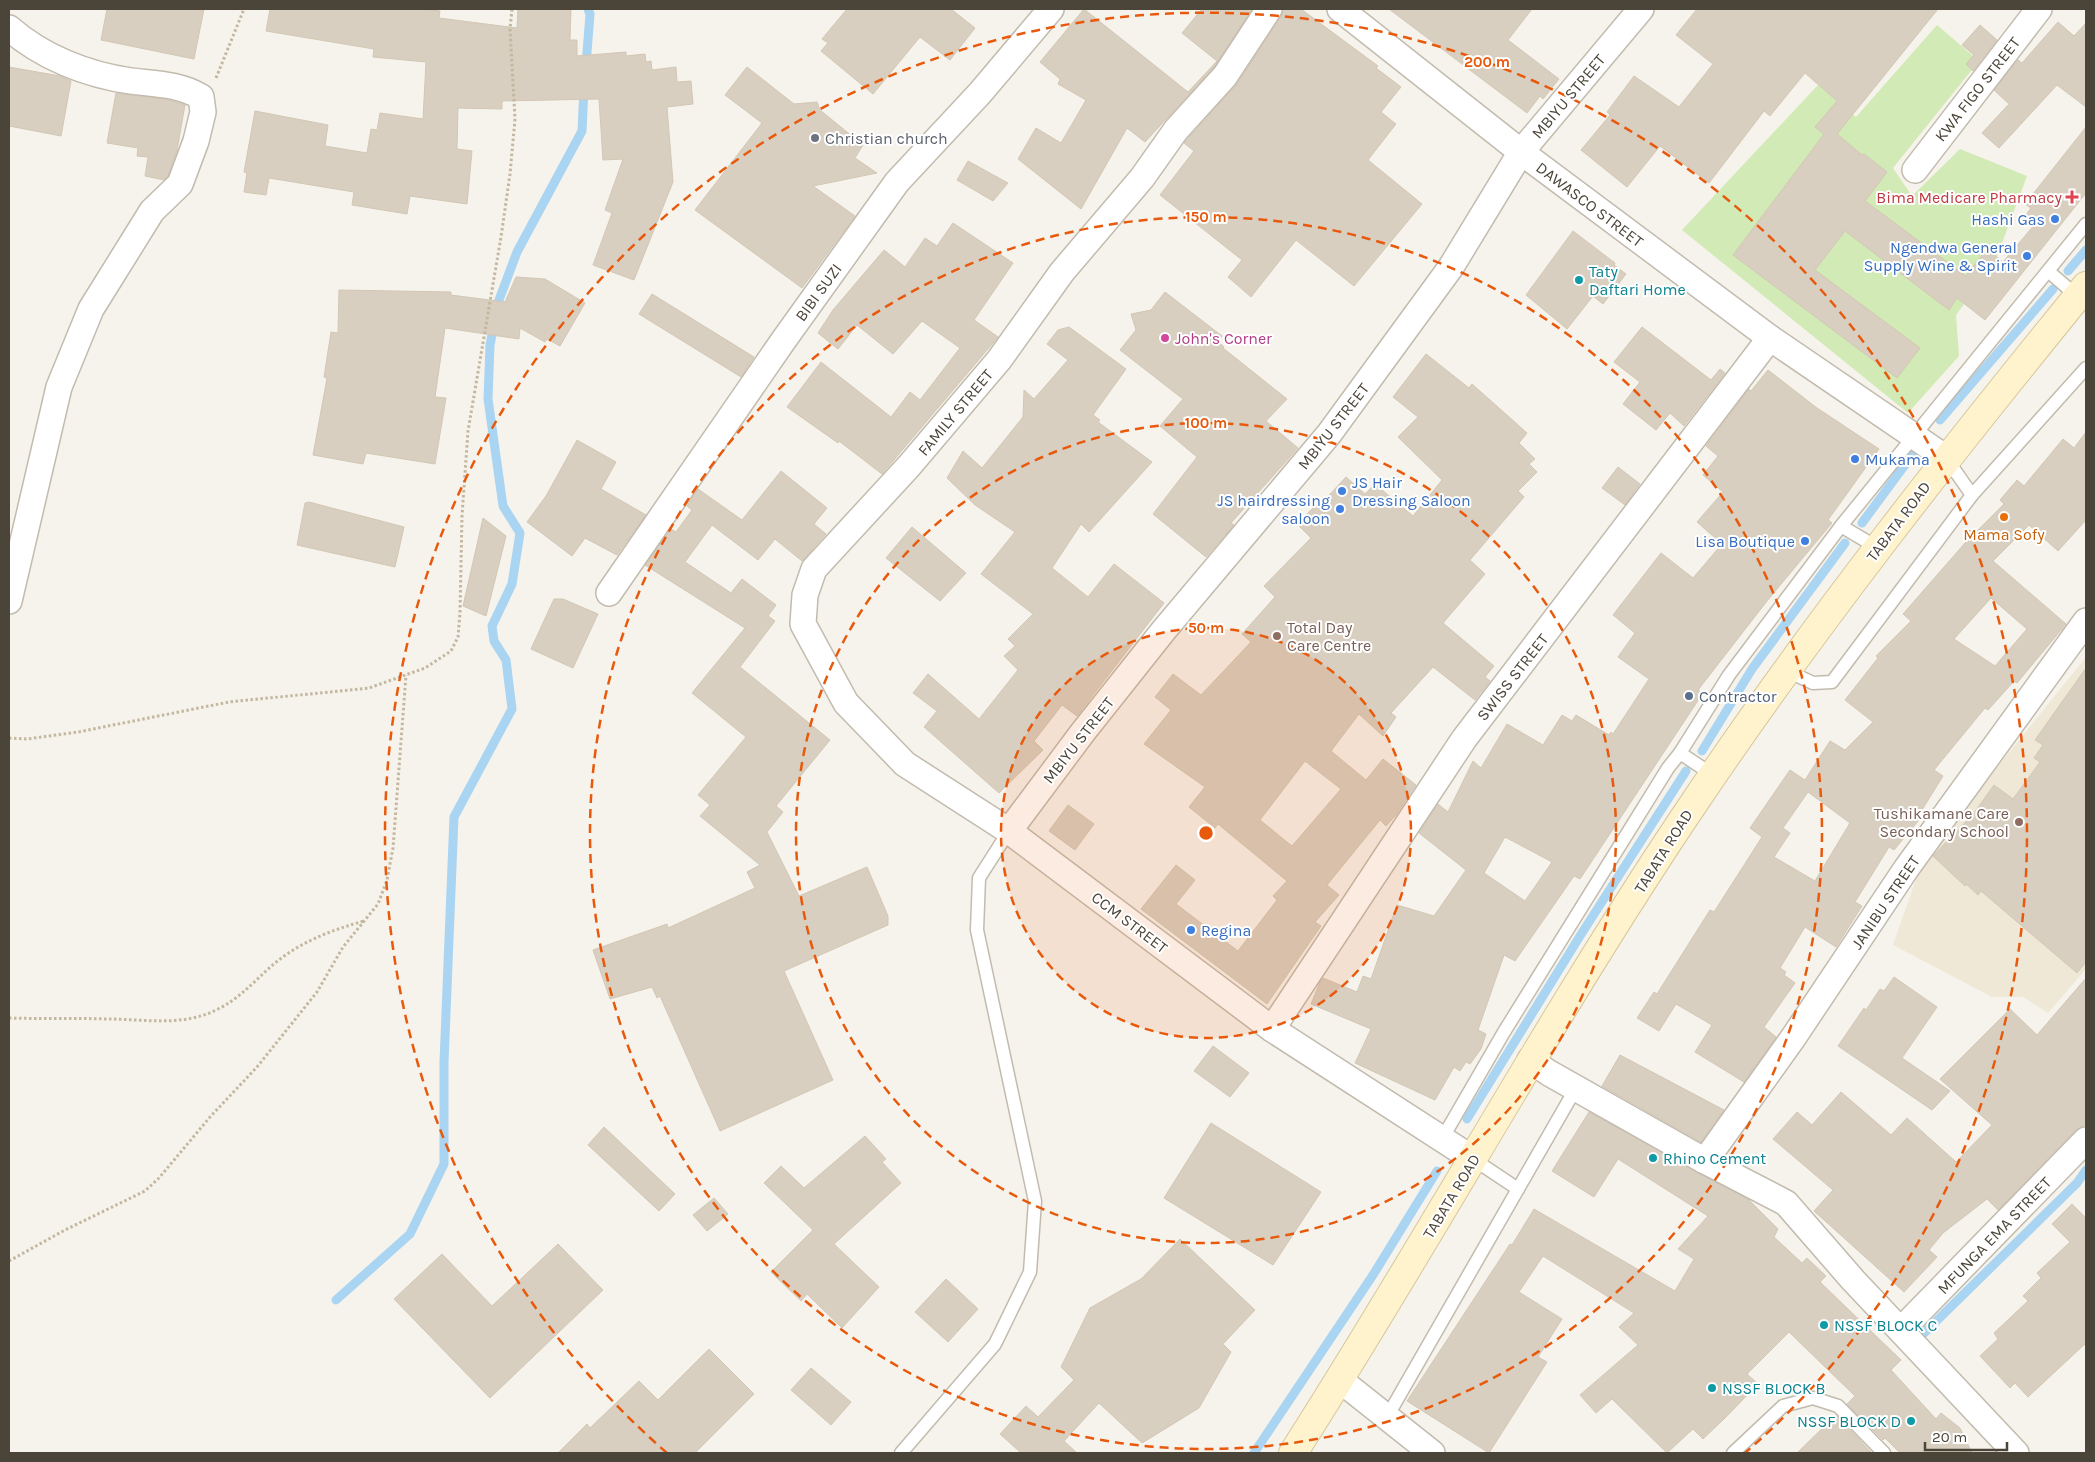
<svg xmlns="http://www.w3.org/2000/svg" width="2095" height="1462" font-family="Karla,sans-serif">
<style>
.education{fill:#efe8d6}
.green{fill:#d2eab5}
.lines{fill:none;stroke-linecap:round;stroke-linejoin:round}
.stream{stroke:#a9d4f2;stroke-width:9}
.building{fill:#d8cfc1;stroke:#d3c7b4;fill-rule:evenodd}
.lane-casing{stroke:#c2bbae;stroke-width:15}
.street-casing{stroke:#c2bbae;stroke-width:28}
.secondary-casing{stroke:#d6c79b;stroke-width:30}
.path{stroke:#c4b79f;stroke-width:3;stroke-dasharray:2.5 2.5;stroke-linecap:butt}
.lane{stroke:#fff;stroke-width:12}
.street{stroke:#fff;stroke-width:25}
.secondary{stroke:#fff3cd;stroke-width:28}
.ring{fill:none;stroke:#e8590c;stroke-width:2.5;stroke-dasharray:9 6}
.worship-dot{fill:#6b7280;stroke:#fff;stroke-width:2}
.health-dot{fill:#e0444e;stroke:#fff;stroke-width:2}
.shop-dot{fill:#3f7fe0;stroke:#fff;stroke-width:2}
.culture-dot{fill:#0f9aa8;stroke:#fff;stroke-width:2}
.hotel-dot{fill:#d1479c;stroke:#fff;stroke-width:2}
.food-dot{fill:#e8710a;stroke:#fff;stroke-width:2}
.education-dot{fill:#8d6e63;stroke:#fff;stroke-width:2}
.service-dot{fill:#5c6f8a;stroke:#fff;stroke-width:2}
.labels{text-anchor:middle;stroke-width:4;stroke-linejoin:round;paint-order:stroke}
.street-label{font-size:16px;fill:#4b4439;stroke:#fff}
.worship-label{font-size:16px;fill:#5b616d;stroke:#fff;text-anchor:start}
.health-label{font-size:16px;fill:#be3a42;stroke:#fff;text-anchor:end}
.shop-label{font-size:16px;fill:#366cbe;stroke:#fff;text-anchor:end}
.culture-label{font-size:16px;fill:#0d838f;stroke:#fff;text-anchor:start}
.hotel-label{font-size:16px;fill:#b23c85;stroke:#fff;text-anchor:start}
.food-label{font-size:16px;fill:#c56008;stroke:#fff}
.education-label{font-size:16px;fill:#785e54;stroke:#fff;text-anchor:start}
.service-label{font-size:16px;fill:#4e5e75;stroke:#fff;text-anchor:start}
.centre{fill:#e8590c;stroke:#fff;stroke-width:2.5}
.ring-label{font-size:15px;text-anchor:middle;font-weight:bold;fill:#e8590c;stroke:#fff;stroke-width:4;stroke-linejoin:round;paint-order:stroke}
</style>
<rect width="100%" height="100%" fill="#f6f3ec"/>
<!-- education -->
<polygon class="education" points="2086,657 2086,969 2048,1013 2023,997 1992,997 1893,945 1923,859"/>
<!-- green -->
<polygon class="green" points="1937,25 1979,61 1893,168 1912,196 1960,149 2027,176 1995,262 1956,315 1959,356 1908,413 1682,230 1818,85 1856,117"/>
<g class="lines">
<!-- stream -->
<g class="stream">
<polyline points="586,65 590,14 588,9"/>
<polyline points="2068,271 2086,250"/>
<polyline points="1940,420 2053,289"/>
<polyline points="1862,523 1913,454"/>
<polyline points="1702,751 1752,669 1845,543"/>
<polyline points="1467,1119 1580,936 1686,771"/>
<polyline points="336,1300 410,1234 444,1164 444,1062 454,817 512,709 506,660 494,641 492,626 512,584 520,533 503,506 488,399 490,345 499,300 517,252 582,131 584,88"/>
<polyline points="1918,1339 2077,1183 2086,1170"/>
<polyline points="1254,1453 1373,1275 1437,1171"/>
</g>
</g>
<!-- building -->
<g class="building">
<polygon points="107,9 204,9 194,59 101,40"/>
<polygon points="270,9 420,9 440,11 439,18 517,28 518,9 571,9 570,40 577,40 577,56 626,52 626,56 645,54 646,62 651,61 652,70 676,67 677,82 691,81 693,104 667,107 673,182 634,280 593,265 612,213 605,210 623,159 603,160 599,99 502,101 502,109 458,108 457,149 472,151 467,204 410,196 407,214 352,205 354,192 269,178 266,195 244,192 247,173 244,172 255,111 328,125 325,146 367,153 371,129 377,130 380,113 423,119 426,62 373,57 374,49 266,31"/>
<polygon points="847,9 951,9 975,28 950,60 920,37 873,94 821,51 828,43 822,39"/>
<polygon points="1084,9 1188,92 1217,61 1182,33 1202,9 1252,9 1214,67 1145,142 1127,128 1081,209 1018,159 1036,128 1061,143 1086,100 1058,84 1060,79 1040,62"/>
<polygon points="1283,9 1301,9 1378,66 1376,68 1401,87 1381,112 1396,124 1368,160 1422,204 1354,286 1296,240 1251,297 1228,277 1242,260 1160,195 1194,151 1184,143 1237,84 1281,17"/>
<polygon points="1389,9 1532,9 1508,40 1559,79 1543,99 1540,96 1527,113"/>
<polygon points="1697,9 1938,9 1837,134 1862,155 1864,154 1887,172 1865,201 1966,276 1987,249 2003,262 2035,224 2025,216 2031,208 2025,204 2086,127 2086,193 1985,320 1957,298 1949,310 1845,231 1815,270 1920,348 1897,378 1733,255 1824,134 1815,127 1837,101 1805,73 1770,116 1764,111 1709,183 1660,146 1627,187 1581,150 1610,115 1607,112 1634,76 1679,107 1713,64 1676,35"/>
<polygon points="2058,22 2074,36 2086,23 2086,107 2057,85 1999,148 1982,133 2009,104 1994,90 2018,60 2022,63"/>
<polygon points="1980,25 1997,40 1973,71 1966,64 1974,55 1962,45"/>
<polygon points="9,67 60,76 71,81 61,136 9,126"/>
<polygon points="747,67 794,104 817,102 820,110 863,145 855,158 877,173 813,186 855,216 802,288 695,210 762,123 725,95"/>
<polygon points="116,93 165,99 185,105 177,150 168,176 164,180 145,176 148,157 137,156 138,148 107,143"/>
<polygon points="968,161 1008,183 993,201 957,180"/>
<polygon points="953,223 1013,263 974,320 998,337 882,474 839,441 838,443 787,407 821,362 891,417 910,392 920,400 960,348 922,321 893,354 857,325 838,349 818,333 833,310 884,250 905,267 925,238 937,246"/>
<polygon points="1573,231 1615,263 1614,265 1626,274 1603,304 1593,296 1567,329 1526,295"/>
<polygon points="516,277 545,279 585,303 560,346 547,339 545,342 520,328 519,339 445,328 435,397 446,398 435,464 366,453 363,464 313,455 327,378 324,377 331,332 338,333 339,290 451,292 451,295 505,302"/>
<polygon points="1165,292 1222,336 1218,341 1224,347 1223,348 1287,399 1266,421 1298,448 1231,523 1234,525 1206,557 1153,514 1197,457 1160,426 1183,399 1120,350 1136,330 1131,314 1151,310"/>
<polygon points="652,294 754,357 741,377 639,314"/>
<polygon points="1069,327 1126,369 1093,415 1100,420 1098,422 1152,462 1089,532 1081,524 1052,568 1088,597 1114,564 1164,603 1077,716 1062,705 1034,741 1043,750 999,793 924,727 937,711 913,693 928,674 979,719 1018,670 1004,656 1015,646 1008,639 1033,614 981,574 1015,532 975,505 947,478 963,451 982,468 1023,417 1024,390 1034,399 1068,360 1047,344 1058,330"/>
<polygon points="1642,327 1711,380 1720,369 1725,373 1684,426 1670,413 1656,430 1623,404 1640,382 1614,362"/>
<path d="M1426 354 1469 388 1472 384 1527 433 1519 443 1535 459 1529 464 1537 472 1518 491 1524 497 1470 560 1485 574 1443 623 1494 666 1485 677 1490 681 1475 700 1433 667 1391 713 1396 717 1383 736 1359 714 1331 751 1366 780 1383 759 1416 785 1396 815 1386 826 1380 820 1327 885 1339 895 1315 922 1321 926 1267 1004 1141 909 1176 865 1195 880 1176 904 1238 951 1277 900 1273 896 1287 881 1218 824 1215 828 1189 807 1205 787 1144 744 1171 710 1155 697 1173 674 1201 695 1251 642 1242 634 1275 597 1264 586 1311 538 1297 524 1316 505 1318 507 1346 477 1365 494 1375 484 1413 516 1442 480 1398 437 1418 417 1393 397ZM1305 761 1341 789 1292 846 1260 820Z"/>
<path d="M1768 370 1817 408 1879 449 1828 520 1832 523 1767 601 1698 690 1703 693 1580 879 1574 876 1515 961 1504 955 1478 1030 1486 1034 1481 1049 1470 1064 1466 1062 1460 1071 1454 1067 1435 1100 1355 1063 1371 1029 1311 1004 1320 982 1323 978 1357 992 1363 976 1371 979 1397 905 1434 916 1466 870 1419 833 1438 804 1448 812 1473 761 1481 768 1507 724 1543 745 1562 715 1572 721 1576 715 1609 735 1611 732 1613 734 1649 679 1618 657 1635 633 1613 615 1661 553 1693 578 1722 544 1697 522 1723 492 1703 475 1718 456 1706 446 1749 389 1751 391ZM1505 837 1552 862 1525 901 1484 873Z"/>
<path d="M2086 432V520L2058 551 2029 525 1993 561 2066 624 2017 683 2014 681 1988 710 1985 708 1934 770 1943 776 1917 818 1919 820 1894 850 1889 847 1855 902 1862 906 1836 947 1805 927 1780 968 1786 972 1784 975 1795 983 1764 1027 1776 1037 1744 1082 1695 1052 1712 1025 1676 1004 1659 1031 1637 1018 1654 992 1657 994 1710 910 1714 912 1762 837 1750 828 1790 770 1805 780 1830 741 1845 750 1873 722 1845 700 1878 658 1876 656 1911 621 1903 614 1965 543 2004 504 2000 500 2017 480 2024 486 2063 439 2074 448ZM1991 598 2027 629 1995 666 1954 639ZM1808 792 1850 823 1815 881 1774 857 1790 833 1783 828Z"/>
<polygon points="577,440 616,462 601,489 646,515 617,555 585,538 572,556 527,522 546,496"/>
<polygon points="1618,467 1640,484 1625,505 1602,488"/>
<polygon points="781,471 827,508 814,524 826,534 802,561 775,539 758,560 712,525 685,562 731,593 742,579 776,605 768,616 775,621 740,667 830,740 776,806 783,812 767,832 799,896 867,867 888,916 888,925 784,971 833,1080 720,1131 660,996 657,998 652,987 610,999 593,950 667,924 668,928 755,888 747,872 760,865 700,816 710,805 698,795 746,737 692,693 745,628 645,565 671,529 676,532 692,510 687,506 698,489 742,520"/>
<polygon points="309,502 404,527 395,567 297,545 305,503"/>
<polygon points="483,518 506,536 486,616 463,606"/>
<polygon points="912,527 966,573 940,601 886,558"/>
<polygon points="554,599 563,599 598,614 573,668 531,649"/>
<polygon points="2086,668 2086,962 2077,973 1981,891 1978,895 1966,884 1965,886 1933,856 1974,813 1994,785 2013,799 2040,762 2034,758 2043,745 2035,740"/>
<polygon points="1068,805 1094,824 1075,850 1049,831"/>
<polygon points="1894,977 1937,1007 1902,1058 1950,1091 1932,1110 1838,1046 1864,1008 1866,1010 1880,989 1884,991"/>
<polygon points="2086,978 2086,1124 2076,1130 1998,1210 1987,1199 1943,1233 1929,1250 1937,1257 1904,1292 1814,1211 1833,1190 1773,1139 1797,1112 1812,1125 1841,1092 1891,1135 1907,1118 1956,1162 1992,1125 1940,1079 2010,1009 2037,1035"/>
<polygon points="1213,1046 1249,1073 1230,1097 1194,1071"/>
<polygon points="1620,1055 1724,1110 1701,1142 1602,1086"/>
<polygon points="1589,1112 1748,1199 1778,1229 1774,1237 1802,1263 1807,1258 1826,1276 1820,1282 1901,1360 1891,1370 1936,1419 1941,1413 1960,1428 1972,1453 1900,1453 1885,1438 1883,1440 1847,1404 1855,1396 1789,1332 1747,1374 1758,1384 1725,1418 1703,1439 1693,1429 1667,1453 1612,1399 1596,1413 1580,1395 1638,1345 1619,1327 1634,1313 1543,1256 1519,1292 1562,1319 1538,1357 1547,1362 1489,1453 1407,1401 1510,1244 1512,1245 1534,1209 1675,1291 1694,1259 1678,1249 1708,1216 1618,1159 1594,1197 1552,1171"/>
<polygon points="1211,1123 1321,1192 1273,1265 1164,1198"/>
<polygon points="604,1127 675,1194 659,1211 588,1145"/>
<polygon points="865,1136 886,1159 882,1162 901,1183 834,1244 879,1287 842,1328 807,1294 801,1301 771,1272 813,1230 764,1183 781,1166 804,1188"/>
<polygon points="714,1198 728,1214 707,1231 693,1215"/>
<polygon points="2072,1204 2086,1218 2086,1343 2028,1397 2015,1383 2010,1388 1980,1356 1998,1339 1994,1333 2028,1301 2023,1296 2041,1278 2037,1273 2070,1242 2052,1224"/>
<polygon points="1180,1239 1255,1310 1223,1344 1231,1352 1199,1408 1142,1443 1099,1403 1064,1441 1077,1453 1021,1453 1000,1434 1026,1406 1038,1417 1074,1380 1061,1367 1090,1308 1141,1279"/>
<polygon points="558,1244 603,1290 490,1398 394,1299 442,1254 492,1306"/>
<polygon points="946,1279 978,1309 948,1342 915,1312"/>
<polygon points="709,1349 754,1394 695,1453 558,1453 587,1424 590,1428 639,1381 658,1400"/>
<polygon points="811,1368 851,1402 831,1425 791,1390"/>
<polygon points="1836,1415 1871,1452 1870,1453 1797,1453"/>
</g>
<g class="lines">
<!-- lane casing -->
<g class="lane-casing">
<g id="lane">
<polyline points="2048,271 2077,296"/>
<polyline points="1946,458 1972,495"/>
<polyline points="1841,526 1878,548"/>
<polyline points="1785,670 1813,683 1832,682 1972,495 2086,368"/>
<polyline points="1680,753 1729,675 1841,526 2086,224"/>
<polyline points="1442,1139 1504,1032 1668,768 1680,753 1713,775"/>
<polyline points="1473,1159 1518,1189"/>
<polyline points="1387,1417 1576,1088"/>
<polyline points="901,1453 995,1344 1030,1272 1035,1201 977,930 979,878 1009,831"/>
<polyline points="1733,1453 1783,1406 1813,1398 1838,1406 1884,1453"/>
</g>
</g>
<!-- street casing -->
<g class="street-casing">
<g id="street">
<polyline points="1269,9 1225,76 1176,130 1142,178 1062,272 999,360 909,466 814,569 805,595 803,624 846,703 905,764 1009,831 1272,1029 1473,1159"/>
<polyline points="1340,9 1521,152 1770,338 1946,458"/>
<path d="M9 28C42 57 87 75 131 81 155 84 180 84 201 97L203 112 196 141 180 184 152 211 91 309 59 387 9 601"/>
<polyline points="1915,170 2039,9"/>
<polyline points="609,593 783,341 897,182 980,93 1051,9"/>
<polyline points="1009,831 1083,732 1164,630 1329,434 1451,267 1521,152 1641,9"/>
<polyline points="1272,1029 1464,739 1770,338"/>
<polyline points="1530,1060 1549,1073 1705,1161 1786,1203 1853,1280 2016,1453"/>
<polyline points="1705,1161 1793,1038 1906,869 2086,621"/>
<polyline points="1901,1330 2086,1140"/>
<polyline points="1340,1380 1432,1453"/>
</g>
</g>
<!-- secondary casing -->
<g class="secondary-casing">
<path id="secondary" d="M1293 1453C1431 1238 1552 1013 1696 800 1816 622 1950 453 2086 286"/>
</g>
<!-- path -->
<g class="path">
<polyline points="216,78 244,9"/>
<polyline points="9,738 27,739 78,732 229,702 369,688 425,668 451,651 458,637 460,613 462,516 468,431 501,237 510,174 515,119 510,29 512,9"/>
<path d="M9 1018C42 1019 75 1018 108 1019 144 1019 182 1027 216 1010 240 999 256 979 275 963 302 941 332 930 364 921"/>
<polyline points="9,1261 65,1230 145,1191 159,1178 210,1117 257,1067 317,992 343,947 378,904 387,880 393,848 406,675"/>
</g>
<!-- lane -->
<use href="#lane" class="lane"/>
<!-- street -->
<use href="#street" class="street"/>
<!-- secondary -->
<use href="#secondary" class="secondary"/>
</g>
<!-- distance rings -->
<circle cx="1206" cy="833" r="205" fill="#e8590c" fill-opacity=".12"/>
<g class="ring">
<circle cx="1206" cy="833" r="205"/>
<circle cx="1206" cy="833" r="410"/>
<circle cx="1206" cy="833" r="616"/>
<path d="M667 1453A821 821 0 1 1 1745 1453"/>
</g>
<!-- markers -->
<circle class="worship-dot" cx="815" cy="138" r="5"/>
<path class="health-dot" d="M2069.5 189.5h5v5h5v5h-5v5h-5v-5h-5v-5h5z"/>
<g class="shop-dot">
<circle cx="2055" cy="219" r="5"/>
<circle cx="2027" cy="256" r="5"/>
<circle cx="1855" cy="459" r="5"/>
<circle cx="1342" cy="491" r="5"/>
<circle cx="1340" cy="509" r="5"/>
<circle cx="1805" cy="541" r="5"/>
<circle cx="1191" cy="930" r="5"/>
</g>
<g class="culture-dot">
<circle cx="1579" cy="280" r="5"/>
<circle cx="1653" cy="1158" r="5"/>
<circle cx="1824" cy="1325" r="5"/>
<circle cx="1712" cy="1388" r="5"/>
<circle cx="1911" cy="1421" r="5"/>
</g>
<circle class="hotel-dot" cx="1165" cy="338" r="5"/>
<circle class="food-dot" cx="2004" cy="517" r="5"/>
<g class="education-dot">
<circle cx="1277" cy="636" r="5"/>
<circle cx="2019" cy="822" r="5"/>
</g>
<circle class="service-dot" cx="1689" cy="696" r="5"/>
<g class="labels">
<!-- street labels -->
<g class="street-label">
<text transform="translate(1977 89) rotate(-52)" y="6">KWA FIGO STREET</text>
<text transform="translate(1568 96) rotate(-50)" y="6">MBIYU STREET</text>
<text transform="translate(1590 204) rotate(37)" y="6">DAWASCO STREET</text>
<text transform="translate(818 292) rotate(-54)" y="6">BIBI SUZI</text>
<text transform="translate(955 412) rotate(-50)" y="6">FAMILY STREET</text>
<text transform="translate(1333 426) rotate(-52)" y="6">MBIYU STREET</text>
<text transform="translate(1898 521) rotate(-53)" y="6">TABATA ROAD</text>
<text transform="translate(1512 677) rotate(-52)" y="6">SWISS STREET</text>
<text transform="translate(1078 740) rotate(-52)" y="6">MBIYU STREET</text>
<text transform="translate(1663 851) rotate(-58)" y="6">TABATA ROAD</text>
<text transform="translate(1885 902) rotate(-56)" y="6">JANIBU STREET</text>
<text transform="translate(1130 922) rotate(37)" y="6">CCM STREET</text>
<text transform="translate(1451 1196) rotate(-59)" y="6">TABATA ROAD</text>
<text transform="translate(1994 1235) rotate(-46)" y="6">MFUNGA EMA STREET</text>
</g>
<!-- worship labels -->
<g class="worship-label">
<text x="825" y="144">Christian church</text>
</g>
<!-- health labels -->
<g class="health-label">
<text x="2062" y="203">Bima Medicare Pharmacy</text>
</g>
<!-- shop labels -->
<g class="shop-label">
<text x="2045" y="225">Hashi Gas</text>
<text x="2017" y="253">Ngendwa General<tspan x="2017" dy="18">Supply Wine &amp; Spirit</tspan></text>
<text x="1865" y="465" text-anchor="start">Mukama</text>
<text x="1352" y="488" text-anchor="start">JS Hair<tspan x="1352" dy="18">Dressing Saloon</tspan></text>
<text x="1330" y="506">JS hairdressing<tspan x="1330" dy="18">saloon</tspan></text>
<text x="1795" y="547">Lisa Boutique</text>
<text x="1201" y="936" text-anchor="start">Regina</text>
</g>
<!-- culture labels -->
<g class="culture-label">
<text x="1589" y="277">Taty<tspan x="1589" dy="18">Daftari Home</tspan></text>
<text x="1663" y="1164">Rhino Cement</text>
<text x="1834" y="1331">NSSF BLOCK C</text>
<text x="1722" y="1394">NSSF BLOCK B</text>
<text x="1901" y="1427" text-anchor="end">NSSF BLOCK D</text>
</g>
<!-- hotel labels -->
<g class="hotel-label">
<text x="1175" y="344">John's Corner</text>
</g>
<!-- food labels -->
<g class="food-label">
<text x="2004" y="540">Mama Sofy</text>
</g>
<!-- education labels -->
<g class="education-label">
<text x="1287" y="633">Total Day<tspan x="1287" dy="18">Care Centre</tspan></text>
<text x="2009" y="819" text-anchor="end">Tushikamane Care<tspan x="2009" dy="18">Secondary School</tspan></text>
</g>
<!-- service labels -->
<g class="service-label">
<text x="1699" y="702">Contractor</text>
</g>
</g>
<circle cx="1206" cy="833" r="8" class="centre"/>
<g class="ring-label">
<text x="1487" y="67">200 m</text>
<text x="1206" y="222">150 m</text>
<text x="1206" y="428">100 m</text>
<text x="1206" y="633">50 m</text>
</g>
<!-- border -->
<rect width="2095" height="1462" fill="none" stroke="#4b4439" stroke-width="20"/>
<!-- scale -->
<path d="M1925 1442v8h82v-8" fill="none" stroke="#4b4439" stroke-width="2.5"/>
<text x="1932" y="1442" font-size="15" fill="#4b4439" stroke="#ffffff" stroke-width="4" paint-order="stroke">20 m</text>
</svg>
